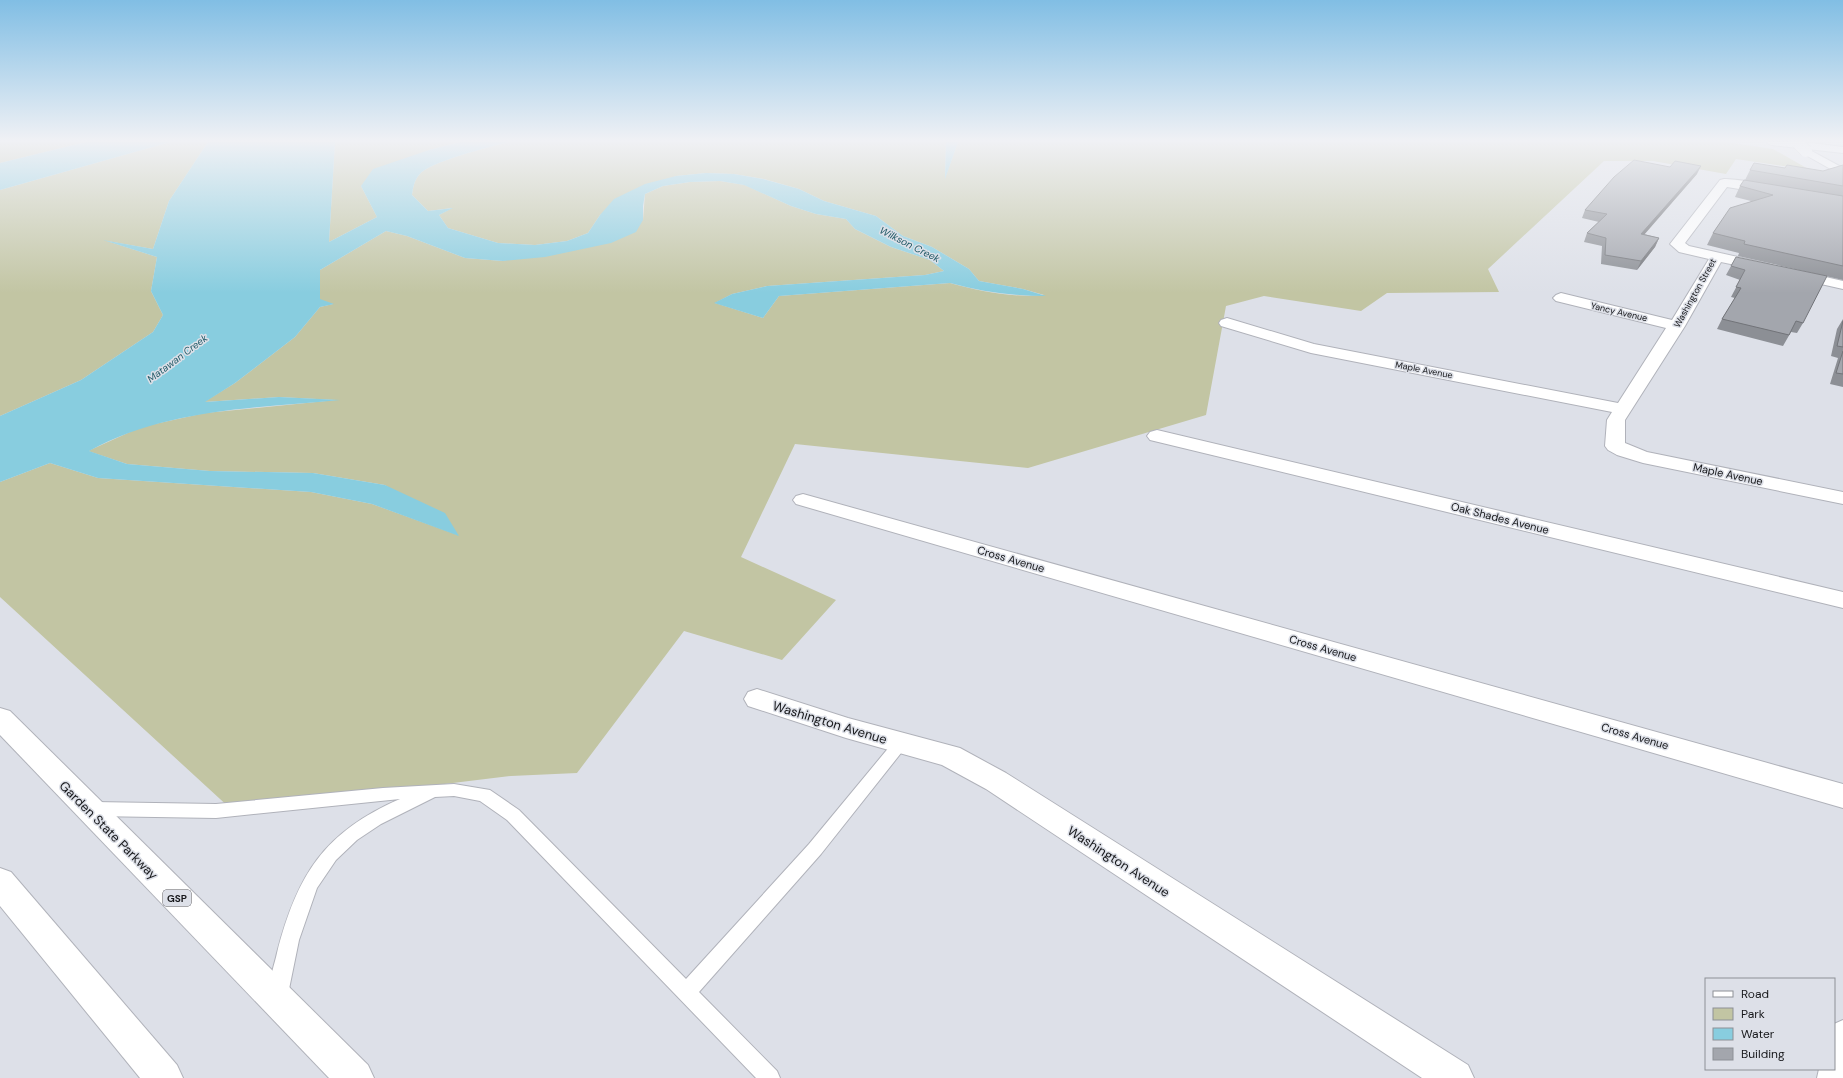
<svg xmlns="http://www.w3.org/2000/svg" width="1843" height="1078" font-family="'DM Sans',sans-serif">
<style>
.green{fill:#c2c5a3}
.water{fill:#88cddf}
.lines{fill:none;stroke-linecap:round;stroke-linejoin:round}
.service-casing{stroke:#b0b2ba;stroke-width:2}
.minor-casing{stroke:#b0b2ba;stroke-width:2}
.primary-casing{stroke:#b0b2ba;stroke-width:2}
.trunk-casing{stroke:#b0b2ba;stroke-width:2}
.motorway-casing{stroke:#b0b2ba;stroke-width:2}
.service{fill:#fff;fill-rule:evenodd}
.minor{fill:#fff;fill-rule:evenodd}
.primary{fill:#fff;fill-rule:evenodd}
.trunk{fill:#fff;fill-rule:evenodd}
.motorway{fill:#fff;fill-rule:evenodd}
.primary-bridge-casing{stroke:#b0b2ba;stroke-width:13;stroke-linecap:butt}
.primary-bridge{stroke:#fff;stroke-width:12}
.wall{fill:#8c8f95}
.shaded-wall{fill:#727479}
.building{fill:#a3a6ad;stroke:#727479}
.labels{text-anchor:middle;stroke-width:3;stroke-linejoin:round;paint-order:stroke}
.far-street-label{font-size:9px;fill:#16171a;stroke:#dde0e8}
.far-water-label{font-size:10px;font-style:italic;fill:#215a67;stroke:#dde0e8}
.shield{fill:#dde0e8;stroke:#525358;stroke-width:1}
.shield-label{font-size:10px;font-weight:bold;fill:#16171a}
.street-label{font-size:11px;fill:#16171a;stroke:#dde0e8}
.near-street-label{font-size:13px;fill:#16171a;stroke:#dde0e8}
</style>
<rect width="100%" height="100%" fill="#dde0e8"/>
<!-- green -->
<g class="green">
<polygon points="0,142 86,142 0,163"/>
<polygon points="170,142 208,142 169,201 153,249 107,241 157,257 151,291 163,315 153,332 81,380 0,416 0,190"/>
<polygon points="335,142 460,142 429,150 361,186 377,217 329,242"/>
<path d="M508 142H946L945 178 958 142H1727L1773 149 1810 170 1736 159 1726 174 1653 161H1604L1488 269 1499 292 1387 293 1361 311 1264 296 1226 306 1206 415 1028 468 795 444 741 557 836 600 782 660 684 631 577 773 511 776 232 810 0 597V482L50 463 98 478 311 492 372 504 458 535 385 485 313 473 210 471 127 464 88 451 141 427 205 413 336 400 279 397 204 402 235 383 295 337 320 307 333 304 320 300V270L386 231 407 236 465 258 503 261 643 220 645 194 663 186 690 182 720 181 745 185 791 206 816 214 846 219 855 229 891 247 930 260 944 271 925 275 767 286 732 294 715 303 763 318 779 296 950 283C980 291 1012 298 1044 295L1023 289 979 281 969 269 932 247 903 236 876 216 824 201 799 189 764 179 734 174 706 173 676 176 600 215 588 233 567 241 535 245 498 243 448 228 439 215 452 208 428 211 412 195C413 188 414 181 419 175 428 162 490 147 508 142Z"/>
</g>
<!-- water -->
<g class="water">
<polygon points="86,142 170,142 0,190 0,163"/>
<path d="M208 142H335L329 242 377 217 361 186 373 169 429 150 460 142H508C490 147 428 162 419 175 414 181 413 188 412 195L428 211 453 208 439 215 448 228 498 243 535 245 567 241 588 233 600 215 614 199 645 184 676 176 706 173 734 174 763 179 799 189 824 201 876 216 903 236 932 247 969 269 979 281 1023 289 1046 296C1013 296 982 292 950 283L779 296 763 318 714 303 732 294 767 286 925 275 944 271 930 260 891 247 855 229 846 219 816 214 791 206 744 185 720 181 690 182 663 186 645 194 643 206V220L636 232 611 243 545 257 503 261 465 258 407 236 386 231 320 270V299L334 304 320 307 295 337 235 383 205 402 279 397 340 400C255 408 165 409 89 451L127 464 210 471 313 473 385 485 445 513 459 536 372 504 311 492 98 478 50 463 0 482V416L81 380 153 332 163 315 151 291 157 257 103 240 153 249 169 201Z"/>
<polygon points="946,142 958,142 945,179"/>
</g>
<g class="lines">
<!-- service casing -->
<g class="service-casing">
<path id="service" d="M900 738 905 740 908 744 905 748 821 854 699 992 777 1071 780 1078H756L507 820 480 801 454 796 435 797 381 824 357 840 336 860 317 888 299 940 288 994 285 1000 278 1003 271 1000C266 987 274 967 277 953 297 875 324 832 400 799L216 818 94 816 88 814 86 809 88 804 94 802 216 804 383 788 454 784 490 790 519 810 686 979 809 844 895 740Z"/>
</g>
<!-- minor casing -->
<g class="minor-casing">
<g id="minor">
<path d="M1724 179C1733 179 1771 183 1776 190L1770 194 1727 187 1685 243 1689 246 1769 264 1771 267 1769 270 1764 271 1721 262 1685 326 1625 420V443L1647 452 1843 492V504L1643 463 1617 455 1608 450 1605 446 1607 420 1612 412 1311 353 1221 326 1219 323 1221 320 1227 318 1314 344 1618 403 1666 328 1556 301 1553 298 1556 295 1561 293 1672 320 1709 259 1679 252 1670 244 1720 180Z"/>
<polygon points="1795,270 1843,281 1843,289 1790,277 1788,274 1790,271"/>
<polygon points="1157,430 1843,592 1843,608 1150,440 1147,436 1150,432"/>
<polygon points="803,494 1843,784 1843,808 796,504 793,500 796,496"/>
<polygon points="757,689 848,718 960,748 1006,773 1468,1065 1474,1078 1422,1078 986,789 942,765 846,738 748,706 744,699 748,692"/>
</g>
</g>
<!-- primary casing -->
<g class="primary-casing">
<g id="primary">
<polygon points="1806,148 1843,168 1843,176 1802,153 1801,151"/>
<polygon points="1843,1020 1843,1078 1817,1078 1819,1069 1834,1069 1834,1024"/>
</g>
</g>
<!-- trunk casing -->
<g class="trunk-casing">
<polygon id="trunk" points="1766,142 1803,142 1843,147 1843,153 1771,145"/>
</g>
<!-- motorway casing -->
<g class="motorway-casing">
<g id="motorway">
<polygon points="0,708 10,711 368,1065 374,1078 329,1078 0,735"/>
<polygon points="0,868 11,872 177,1065 183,1078 140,1078 0,906"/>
</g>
</g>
<!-- service -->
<use href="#service" class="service"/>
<!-- minor -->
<use href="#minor" class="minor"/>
<!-- primary -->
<use href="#primary" class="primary"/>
<!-- trunk -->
<use href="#trunk" class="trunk"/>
<!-- motorway -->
<use href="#motorway" class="motorway"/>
<!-- primary-bridge casing -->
<g class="primary-bridge-casing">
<polyline id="primary-bridge" points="1797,142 1806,151"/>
</g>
<!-- primary-bridge -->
<use href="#primary-bridge" class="primary-bridge"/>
</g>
<!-- wall -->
<g class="wall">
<polygon points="1843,165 1843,280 1738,256 1739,253 1707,245 1713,233 1751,201 1735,197 1740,186 1745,180 1750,170 1785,168 1823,171"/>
<polygon points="1697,174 1644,234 1659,238 1655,247 1637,270 1601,264 1602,246 1584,242 1587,233 1599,222 1582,218 1585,210"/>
<polygon points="1736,257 1803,323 1797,333 1791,332 1783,346 1717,329 1722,319 1735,298 1731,297 1740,280 1726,275"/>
<polygon points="1843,319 1843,387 1830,384 1838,358 1831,356 1837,329"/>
</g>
<!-- shaded-wall -->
<g class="shaded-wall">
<polygon points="1701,166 1697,174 1637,243 1641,234"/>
<polygon points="1659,238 1655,247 1637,270 1641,261"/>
</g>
<!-- building -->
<g class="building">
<polygon points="1634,160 1670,167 1675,161 1701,166 1641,234 1659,238 1641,261 1605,255 1606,238 1587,233 1607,214 1585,210 1614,177"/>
<polygon points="1754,163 1785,168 1787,165 1823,171 1843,165 1843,186 1750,170"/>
<polygon points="1744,180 1843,196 1843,266 1744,244 1745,241 1713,233 1730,208 1773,195 1740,186"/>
<polygon points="1736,257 1827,276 1803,323 1796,321 1789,335 1722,319 1741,288 1736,287 1745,270 1731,266"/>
<polygon points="1843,321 1843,347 1837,346"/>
<polygon points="1843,351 1843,374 1836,373"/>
</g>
<!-- sky -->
<linearGradient id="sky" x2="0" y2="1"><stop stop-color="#81bee4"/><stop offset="0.48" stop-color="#f0f1f5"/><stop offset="1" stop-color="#f0f1f5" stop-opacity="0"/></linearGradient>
<rect width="1843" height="293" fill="url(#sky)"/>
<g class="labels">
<!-- far-street labels -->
<g class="far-street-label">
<text transform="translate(1695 293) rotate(-61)" y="3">Washington Street</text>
<text transform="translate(1619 312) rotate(13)" y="3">Yancy Avenue</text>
<text transform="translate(1424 370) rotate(11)" y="3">Maple Avenue</text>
</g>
<!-- far-water labels -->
<g class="far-water-label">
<text transform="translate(910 244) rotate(27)" y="4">Wilkson Creek</text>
<text transform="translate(177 358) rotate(-37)" y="4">Matawan Creek</text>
</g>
<!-- shield labels -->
<rect class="shield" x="163" y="890" width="28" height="16" rx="3"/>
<g class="shield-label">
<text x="177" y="902">GSP</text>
</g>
<!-- street labels -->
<g class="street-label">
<text transform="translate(1728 474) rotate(12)" y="4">Maple Avenue</text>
<text transform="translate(1500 518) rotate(14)" y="4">Oak Shades Avenue</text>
<text transform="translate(1011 559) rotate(16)" y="4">Cross Avenue</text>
<text transform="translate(1323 648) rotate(16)" y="4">Cross Avenue</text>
<text transform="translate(1635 736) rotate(16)" y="4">Cross Avenue</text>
</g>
<!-- near-street labels -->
<g class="near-street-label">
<text transform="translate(830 722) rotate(17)" y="5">Washington Avenue</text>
<text transform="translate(109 830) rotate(45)" y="5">Garden State Parkway</text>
<text transform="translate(1119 861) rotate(33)" y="5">Washington Avenue</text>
</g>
</g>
<!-- legend -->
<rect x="1705" y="978" width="130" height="92" fill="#dde0e8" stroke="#8d9096"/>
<rect x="1713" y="991" width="20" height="6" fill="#ffffff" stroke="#8d9096"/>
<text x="1741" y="998" font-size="12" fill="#16171a">Road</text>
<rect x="1713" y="1008" width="20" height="12" fill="#c2c5a3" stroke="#8d9096"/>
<text x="1741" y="1018" font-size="12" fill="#16171a">Park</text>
<rect x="1713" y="1028" width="20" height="12" fill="#88cddf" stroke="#8d9096"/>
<text x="1741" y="1038" font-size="12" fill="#16171a">Water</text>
<rect x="1713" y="1048" width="20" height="12" fill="#a3a6ad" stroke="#8d9096"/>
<text x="1741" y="1058" font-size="12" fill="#16171a">Building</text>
</svg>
